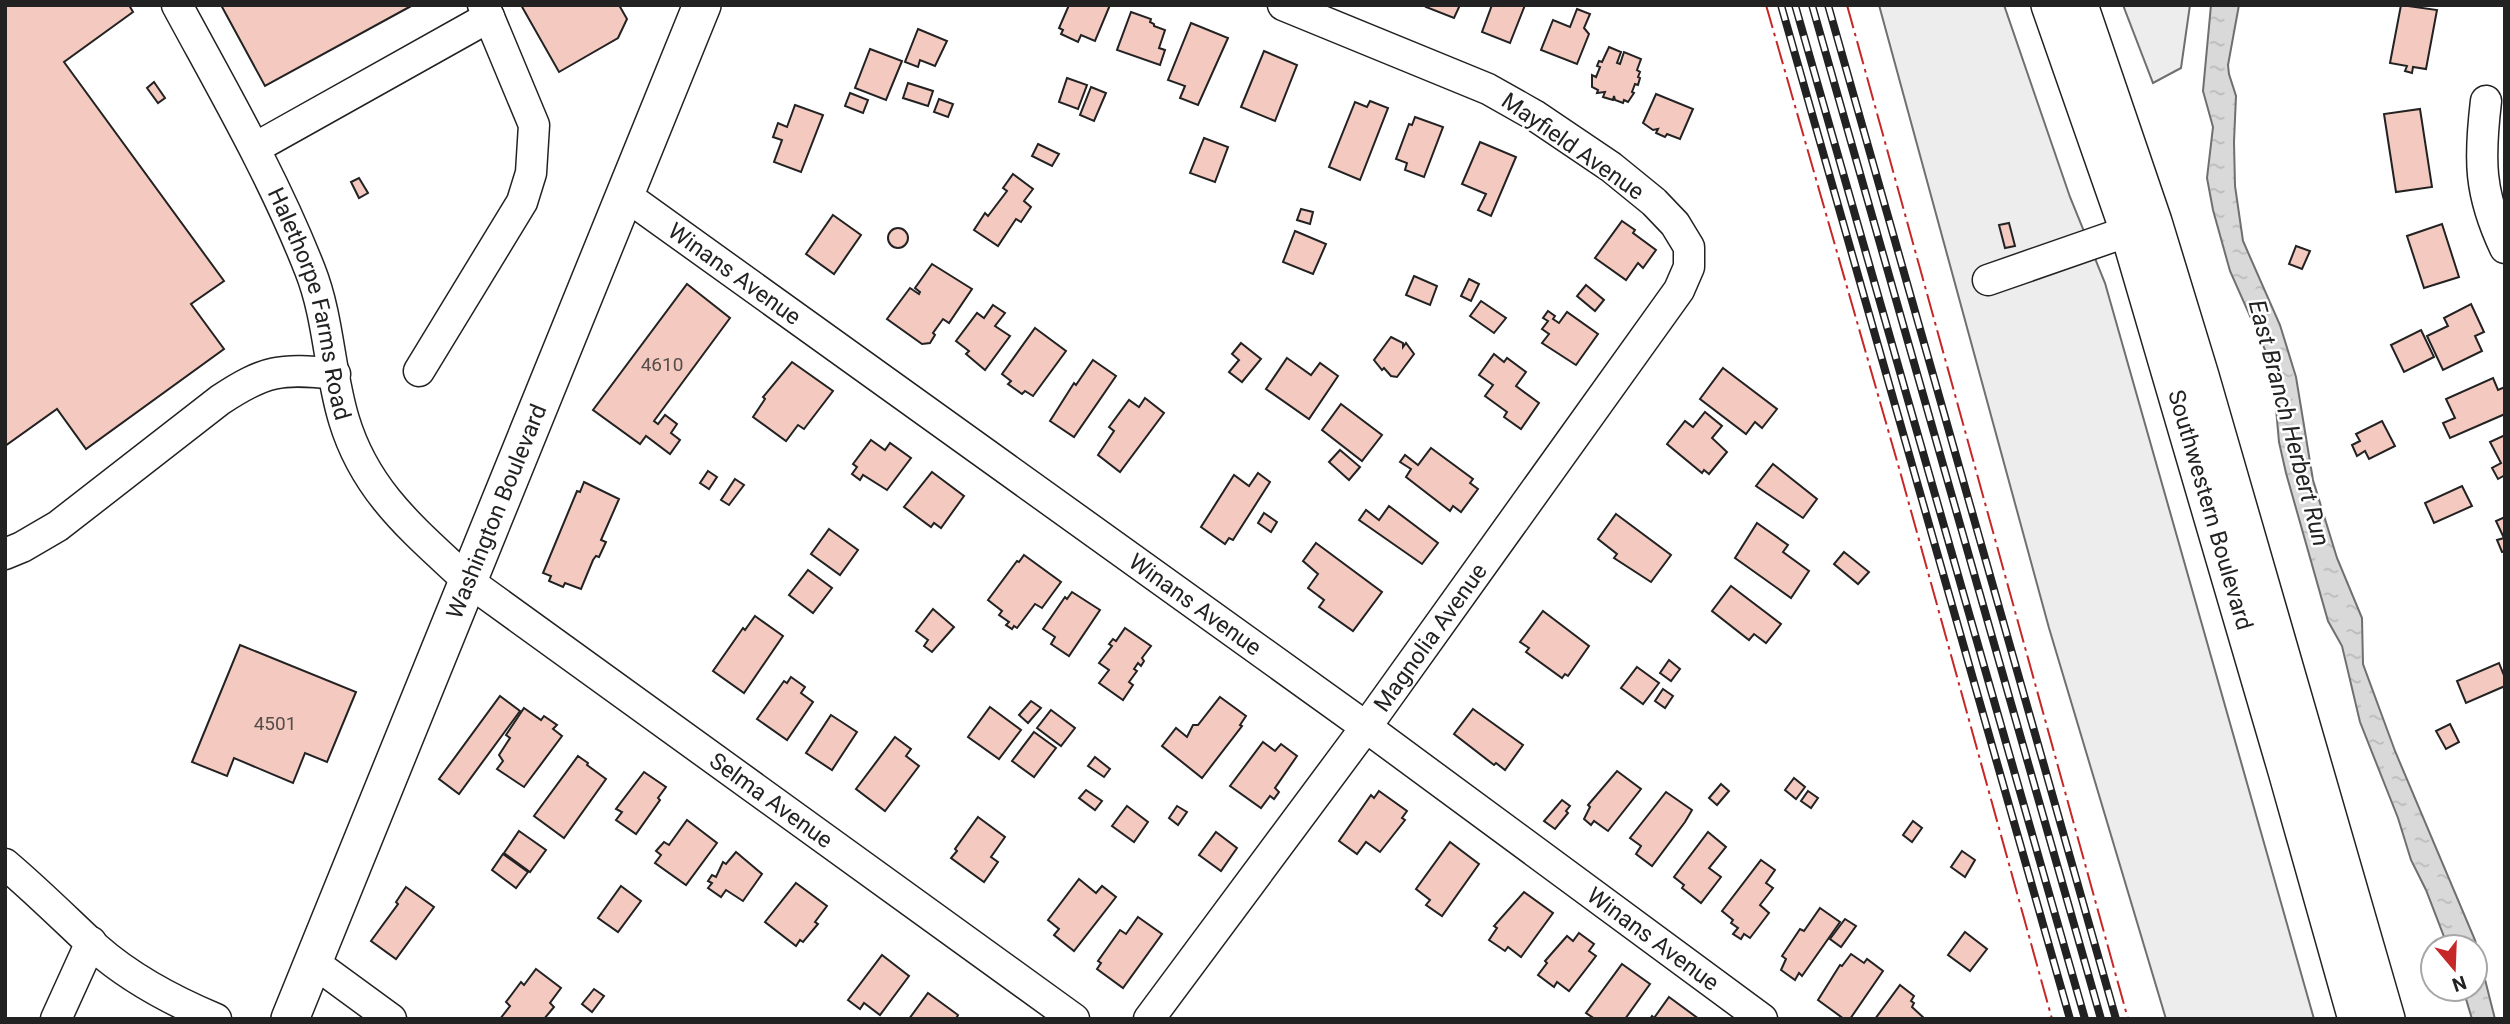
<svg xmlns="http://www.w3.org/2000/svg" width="2510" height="1024" font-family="Roboto,sans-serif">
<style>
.parking{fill:#ededed;stroke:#6f6f6f;stroke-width:2}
.water{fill:url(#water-ripples);stroke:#6f6f6f;stroke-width:2}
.building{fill:#f3c9c0;stroke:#222;stroke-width:2}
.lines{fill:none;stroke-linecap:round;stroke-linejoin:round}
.minor-casing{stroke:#222;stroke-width:33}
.major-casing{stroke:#222;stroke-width:40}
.minor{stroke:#fff;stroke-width:30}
.major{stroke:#fff;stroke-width:37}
.rail-casing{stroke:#222;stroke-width:8}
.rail{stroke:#fff;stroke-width:5;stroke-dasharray:16;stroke-linecap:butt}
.power{stroke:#c62828;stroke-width:2;stroke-dasharray:24 5 3.5 5;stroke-linecap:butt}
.labels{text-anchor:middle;stroke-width:5;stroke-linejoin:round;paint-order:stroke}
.number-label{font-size:19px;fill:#564c4a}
.street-label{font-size:23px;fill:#222;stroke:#fff}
.water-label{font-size:24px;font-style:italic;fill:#222;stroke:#fff}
</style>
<defs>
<pattern id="water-ripples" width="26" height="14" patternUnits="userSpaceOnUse" patternTransform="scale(1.75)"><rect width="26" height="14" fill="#d9d9d9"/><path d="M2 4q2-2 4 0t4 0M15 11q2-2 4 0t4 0" fill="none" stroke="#bababa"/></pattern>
</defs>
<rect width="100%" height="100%" fill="#fff"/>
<!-- parking -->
<g class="parking">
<polygon points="1879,5 2004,5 2070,197 2105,283 2314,1019 2166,1019 2049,628"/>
<polygon points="2123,5 2190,5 2181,68 2153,83"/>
</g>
<!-- water -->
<polygon class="water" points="2211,5 2239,5 2228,65 2229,74 2236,96 2234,142 2235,186 2243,241 2280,325 2296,377 2313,480 2337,558 2362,618 2363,664 2395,751 2475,940 2495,1019 2472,1019 2463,989 2475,989 2475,947 2448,947 2426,890 2411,860 2398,818 2360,722 2342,646 2328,621 2286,473 2279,442 2273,375 2266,352 2230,271 2213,210 2207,178 2213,127 2203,91"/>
<!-- building -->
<g class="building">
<polygon points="5,5 129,5 133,12 64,62 224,281 191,304 224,349 86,449 57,409 5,446"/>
<polygon points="221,5 413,5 265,86"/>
<polygon points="521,5 619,5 627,19 618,38 559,72"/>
<polygon points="1069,5 1110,5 1095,41 1081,35 1078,42 1061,34 1063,30 1059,28"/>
<polygon points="1427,5 1460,5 1454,18 1426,7"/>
<polygon points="1492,5 1525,5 1510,43 1482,32"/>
<polygon points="2401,5 2437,10 2426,69 2413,67 2412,73 2405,71 2407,66 2390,63"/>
<polygon points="1577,9 1590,14 1584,28 1589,34 1577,64 1541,50 1553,20 1570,27"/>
<polygon points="1131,12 1151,19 1150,22 1154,24 1154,26 1165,30 1159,48 1165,50 1160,65 1117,50"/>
<polygon points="1191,23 1228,38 1198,105 1180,98 1185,86 1168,80"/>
<polygon points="918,29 947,41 935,66 920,60 918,67 905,62"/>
<polygon points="1609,47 1621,52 1617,63 1620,64 1624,52 1641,59 1637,70 1640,72 1638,77 1640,78 1638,85 1635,84 1632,92 1634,93 1628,102 1624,100 1623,103 1615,100 1614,96 1613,100 1603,97 1605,92 1597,93 1598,90 1592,87 1592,75 1596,77 1600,67 1597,66 1599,61 1602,62"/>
<polygon points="870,49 902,61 886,100 855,88"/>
<polygon points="1264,51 1297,65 1275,121 1241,107"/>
<polygon points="1067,78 1087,85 1078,109 1059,102"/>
<polygon points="154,82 165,98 158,103 147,88"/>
<polygon points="908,83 933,91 928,106 903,98"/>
<polygon points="1091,87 1106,93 1094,121 1080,115"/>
<polygon points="850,93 868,100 863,113 845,106"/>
<polygon points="1656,94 1693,109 1680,139 1667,134 1665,137 1656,133 1658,129 1653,130 1643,123"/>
<polygon points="939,99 953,104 948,117 934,112"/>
<polygon points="1370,101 1388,108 1360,180 1329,167 1355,102 1367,107"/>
<polygon points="795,105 823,115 801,172 774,162 782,140 773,137 778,123 787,127"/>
<polygon points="2420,109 2432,187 2396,192 2384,114"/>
<polygon points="1415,117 1443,127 1424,177 1405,170 1407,163 1396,159 1409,124 1412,125"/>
<polygon points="1204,138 1228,147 1215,182 1190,173"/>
<polygon points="1480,142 1516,157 1491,216 1478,210 1486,194 1462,184"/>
<polygon points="1038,144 1059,154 1052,166 1032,156"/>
<polygon points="1013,174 1033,189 1024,201 1031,207 1021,222 1016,219 998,246 974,230 985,213 988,216 1007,191 1003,188"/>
<polygon points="359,178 368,193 359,198 351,182"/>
<polygon points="1301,209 1313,212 1310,224 1297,220"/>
<polygon points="833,215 861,235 834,274 806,254"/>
<polygon points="1622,221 1635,230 1633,233 1656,250 1643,268 1638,263 1626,280 1595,258"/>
<polygon points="2009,223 2015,246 2005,248 1999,225"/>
<polygon points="2442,224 2459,277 2424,288 2407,236"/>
<circle cx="898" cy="238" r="10"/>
<polygon points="1295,231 1326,244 1313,274 1283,262"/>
<polygon points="2296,246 2310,251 2302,269 2289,264"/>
<polygon points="932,264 972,289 949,323 943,319 933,333 935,335 930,343 922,344 887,319 910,288 919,294 920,292 915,288"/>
<polygon points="1414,276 1437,286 1430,305 1406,295"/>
<polygon points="1469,279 1479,284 1471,301 1461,296"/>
<polygon points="687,284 730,318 654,421 658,424 665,415 677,424 671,433 680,440 670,454 646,436 640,444 593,410"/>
<polygon points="1586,285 1604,300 1595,311 1577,296"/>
<polygon points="1481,301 1506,318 1494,333 1470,316"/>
<polygon points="2471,304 2484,332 2475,336 2482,351 2443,370 2427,336 2448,326 2444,318"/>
<polygon points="993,305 1005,313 995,326 1010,336 985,370 966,354 969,351 956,341 977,313 984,318"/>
<polygon points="1548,311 1555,316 1553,319 1559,323 1567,312 1598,334 1576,365 1542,343 1549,334 1542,329 1548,321 1543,318"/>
<polygon points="1035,328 1066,351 1033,396 1025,391 1022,394 1008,384 1011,381 1002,374"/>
<polygon points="2421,330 2434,357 2404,372 2391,345"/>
<polygon points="1391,337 1403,343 1403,347 1406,343 1414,354 1397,377 1391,376 1384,368 1382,370 1374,360"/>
<polygon points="1241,343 1261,359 1242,382 1229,372 1239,360 1232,354"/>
<polygon points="1494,354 1504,362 1507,358 1526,372 1516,386 1539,403 1521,429 1504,417 1507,412 1485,396 1493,385 1479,375"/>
<polygon points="1287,358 1311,375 1320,363 1338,376 1309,419 1266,389"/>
<polygon points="1093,360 1116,376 1074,437 1050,421 1074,383 1076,385"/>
<polygon points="792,362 833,391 804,429 798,425 786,441 753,417 765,399 763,397"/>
<polygon points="1723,368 1777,409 1762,428 1755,422 1746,434 1700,399"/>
<polygon points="2493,378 2498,390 2505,387 2505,414 2450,438 2443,423 2455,418 2446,399"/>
<polygon points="1145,398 1164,413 1120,472 1098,455 1114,431 1109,427 1129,400 1139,407"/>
<polygon points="1341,404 1382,435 1362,461 1322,430"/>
<polygon points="1705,412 1722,426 1712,438 1727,452 1709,474 1704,470 1702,473 1667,444 1685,421 1693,427"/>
<polygon points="2382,421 2395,446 2369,459 2365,451 2357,456 2352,445 2360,441 2356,434"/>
<polygon points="2505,435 2505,475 2498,479 2492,468 2501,463 2490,442"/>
<polygon points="871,440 885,450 890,443 911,458 887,490 863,475 860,480 852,474 857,467 853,464"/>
<polygon points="1431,448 1473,479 1470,483 1478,489 1461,512 1453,506 1450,511 1406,477 1411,469 1400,462 1405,455 1418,465"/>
<polygon points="1340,450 1360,467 1349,480 1329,462"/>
<polygon points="1773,464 1817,499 1803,518 1756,486"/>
<polygon points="708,471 717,477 709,489 700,483"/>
<polygon points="932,472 964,496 941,528 934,523 931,527 904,507"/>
<polygon points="1258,473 1270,482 1233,540 1229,538 1225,544 1201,527 1234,475 1249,486"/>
<polygon points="735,479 744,485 729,505 721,500"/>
<polygon points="584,482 619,499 601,540 606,542 599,557 596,556 593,560 581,589 565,583 563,587 549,581 551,576 543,573 577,491 580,492"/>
<polygon points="2462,486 2472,506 2434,523 2425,503"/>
<polygon points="1389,506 1438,543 1422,564 1359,520 1366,510 1379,520"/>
<polygon points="1264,513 1277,522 1271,532 1258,523"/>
<polygon points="1616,514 1671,555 1651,582 1614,558 1617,554 1598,539"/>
<polygon points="2505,517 2505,551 2502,552 2497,540 2504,538 2496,521"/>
<polygon points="1757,523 1788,545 1783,552 1809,571 1791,598 1735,558"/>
<polygon points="829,529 858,550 840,575 811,554"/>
<polygon points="1316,543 1382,592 1353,631 1319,607 1324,600 1308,588 1318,574 1303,561"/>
<polygon points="1844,552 1869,572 1858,584 1834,564"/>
<polygon points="1024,555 1061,582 1042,608 1035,604 1017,628 1014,626 1012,629 1006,625 1009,622 999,615 1002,611 988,600 1017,561 1019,562"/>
<polygon points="808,570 832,588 813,613 789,595"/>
<polygon points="1731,586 1781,624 1766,643 1754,634 1749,640 1712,611"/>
<polygon points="1072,592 1100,610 1069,656 1051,644 1055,637 1043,629 1065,597 1067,599"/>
<polygon points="933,609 954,627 932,652 924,646 928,640 916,631"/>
<polygon points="1543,611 1589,646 1568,676 1565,674 1562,678 1526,652 1529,648 1520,642"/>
<polygon points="755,616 783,636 744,693 713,671 743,628 745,630"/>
<polygon points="1125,628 1151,646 1142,658 1144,661 1141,666 1138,663 1134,669 1137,671 1129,682 1133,685 1123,700 1099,683 1109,670 1099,663 1112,646 1109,644 1113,639 1116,641"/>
<polygon points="240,645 356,692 327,762 305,753 293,783 234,758 227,776 192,762"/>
<polygon points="1669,660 1680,669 1671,681 1660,673"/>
<polygon points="2499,663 2505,678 2505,686 2466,703 2457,681"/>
<polygon points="1637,667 1659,683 1643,704 1621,688"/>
<polygon points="791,677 805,687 801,693 813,702 787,740 757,719 784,681 787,683"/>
<polygon points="1663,689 1673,696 1665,708 1655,701"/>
<polygon points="500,696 520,711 459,794 439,779"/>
<polygon points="1220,697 1246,716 1240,725 1242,726 1202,778 1162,746 1176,728 1187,737 1193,725 1198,725"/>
<polygon points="1031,701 1041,708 1028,723 1019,715"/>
<polygon points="990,707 1021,730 999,759 968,737"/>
<polygon points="524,708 541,720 544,716 557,725 553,729 562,736 524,787 497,769 503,761 499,755 510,738 506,735"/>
<polygon points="1473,709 1523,745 1505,770 1496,763 1494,765 1454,734"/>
<polygon points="1051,710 1075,728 1061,746 1037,728"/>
<polygon points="831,715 857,732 832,770 806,753"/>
<polygon points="2450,724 2459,742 2446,749 2436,731"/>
<polygon points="1034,732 1056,748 1034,777 1012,761"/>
<polygon points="895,737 911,749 906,756 919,766 885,811 856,789"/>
<polygon points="1263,742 1275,751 1281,744 1297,756 1275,788 1279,792 1274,799 1270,796 1261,808 1230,786"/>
<polygon points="578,756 588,763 587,765 606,779 564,838 534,816"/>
<polygon points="1095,757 1110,769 1104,777 1088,766"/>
<polygon points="1617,771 1641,789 1608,831 1594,821 1591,825 1584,819 1590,807 1588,805"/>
<polygon points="644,772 666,787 658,798 660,800 636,834 616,820 622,812 616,809"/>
<polygon points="1794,778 1805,787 1796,799 1785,790"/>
<polygon points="1721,784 1729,791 1717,805 1709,798"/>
<polygon points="1086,790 1102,801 1095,810 1079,798"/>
<polygon points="1379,791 1407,811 1402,818 1405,820 1380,852 1366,842 1357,854 1339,841 1371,795 1374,798"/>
<polygon points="1808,791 1818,798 1811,808 1801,801"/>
<polygon points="1666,792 1692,810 1685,822 1652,866 1636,854 1641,846 1630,838"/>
<polygon points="1562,800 1570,806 1566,811 1568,813 1555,829 1544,821"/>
<polygon points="1127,806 1148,822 1134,842 1112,826"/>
<polygon points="1177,806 1187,812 1178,825 1169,818"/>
<polygon points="978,817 1005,837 991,857 998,862 984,882 951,858 957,851 955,849"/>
<polygon points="687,820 717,843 686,885 655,863 661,855 656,851 664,842 669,845"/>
<polygon points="1913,821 1922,828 1912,842 1903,835"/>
<polygon points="519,831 546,850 530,872 504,853"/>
<polygon points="1216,832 1237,848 1221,871 1199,855"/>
<polygon points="1708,832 1726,847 1709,868 1721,877 1701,903 1682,888 1684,885 1674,877"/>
<polygon points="1450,842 1479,864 1442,916 1426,905 1430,900 1416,889"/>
<polygon points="1962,851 1975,860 1965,877 1951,867"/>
<polygon points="736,852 762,874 743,901 726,890 721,897 708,888 712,883 708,881 712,875 716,877 723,862 726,864"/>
<polygon points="503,854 528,872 516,888 492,870"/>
<polygon points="1761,860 1775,870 1766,883 1773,888 1760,905 1769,913 1750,938 1744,934 1741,939 1733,934 1738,928 1731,923 1733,920 1722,911"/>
<polygon points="1079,879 1096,893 1102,886 1116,897 1074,951 1054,935 1059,929 1048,920"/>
<polygon points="796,883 827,906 815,922 818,924 803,942 800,940 796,946 765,922"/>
<polygon points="621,886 641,901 618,932 598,918"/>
<polygon points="406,887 434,907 396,959 371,941 398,904 396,902"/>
<polygon points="1524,892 1553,913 1521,957 1508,947 1505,951 1489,940 1497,928 1494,926"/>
<polygon points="1820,908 1840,922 1802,976 1799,973 1795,980 1781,970 1786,959 1782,956 1800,929 1804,931"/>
<polygon points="1138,917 1162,934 1123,988 1097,969 1101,963 1098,961 1120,930 1126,934"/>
<polygon points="1845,919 1856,926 1841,947 1830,939"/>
<polygon points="1965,932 1987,949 1970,971 1948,955"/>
<polygon points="1579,933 1594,944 1589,951 1596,956 1569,991 1557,982 1554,987 1538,975 1547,963 1545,961 1567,936 1573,941"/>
<polygon points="1851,954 1864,963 1867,959 1883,971 1850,1019 1844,1019 1818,1000 1840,965 1842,966"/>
<polygon points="882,955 909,976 880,1015 864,1003 860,1009 848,1000"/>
<polygon points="1622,964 1650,984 1625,1019 1595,1019 1586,1013"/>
<polygon points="536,969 561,988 550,1003 554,1007 544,1019 500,1019 510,1006 506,1002 521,982 524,985"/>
<polygon points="1900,985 1914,996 1911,1001 1914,1003 1912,1007 1925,1019 1875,1019"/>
<polygon points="594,989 604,996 592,1012 582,1004"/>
<polygon points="928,993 958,1015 956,1019 909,1019"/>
<polygon points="1669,997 1699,1019 1650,1019 1652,1016 1654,1018"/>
</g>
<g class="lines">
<!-- minor casing -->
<g class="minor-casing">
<g id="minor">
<path id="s1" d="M177 5C224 92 274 178 310 270 329 318 329 371 344 420 366 493 415 531 468 581L1074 1019"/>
<path d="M2486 101C2479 160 2479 193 2505 248"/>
<polyline points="255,148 489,17 483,5"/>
<path id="s2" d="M625 195 1366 727 1762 1019"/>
<polyline points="1988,280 2149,224"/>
<polyline points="419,371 522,202 531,173 534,125 489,17"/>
<path d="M5 554 22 547 58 526 220 400C265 370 281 368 335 374"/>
<path d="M5 864C37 891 66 920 96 948 131 979 173 1001 216 1019"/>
<polyline points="313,962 391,1019"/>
<polyline points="56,1019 91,942"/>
<path id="s3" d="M1149 1019 1366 727 1679 290 1689 267V247L1675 224 1654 202 1611 167 1534 115 1488 89 1283 5"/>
</g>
</g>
<!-- major casing -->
<g class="major-casing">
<g id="major">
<path id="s4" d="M2050 5 2129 231 2287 771 2357 1019"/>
<polyline points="2079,5 2153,222 2200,376 2386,1019"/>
<path id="s5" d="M290 1019 702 5"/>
</g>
</g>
<!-- minor -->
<use href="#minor" class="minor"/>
<!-- major -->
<use href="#major" class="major"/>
<!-- rail casing -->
<g class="rail-casing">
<g id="rail">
<polyline points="1781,5 2070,1019"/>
<polyline points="1795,5 2085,1019"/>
<polyline points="1812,5 2101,1019"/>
<polyline points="1828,5 2116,1019"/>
</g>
</g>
<!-- rail -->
<use href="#rail" class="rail"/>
<!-- power -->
<g class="power">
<polyline points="1766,5 1901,475 2052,1019"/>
<polyline points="1847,5 2128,1019"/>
</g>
</g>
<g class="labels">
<!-- number labels -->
<g class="number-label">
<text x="662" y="371">4610</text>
<text x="275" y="730">4501</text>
</g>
<!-- street labels -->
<g class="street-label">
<text transform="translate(1573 146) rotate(35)" y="8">Mayfield Avenue</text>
<text dy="8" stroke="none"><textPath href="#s2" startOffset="135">Winans Avenue</textPath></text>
<text dy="8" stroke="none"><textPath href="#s1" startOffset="329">Halethorpe Farms Road</textPath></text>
<text dy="8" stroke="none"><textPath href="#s4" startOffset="530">Southwestern Boulevard</textPath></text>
<text dy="8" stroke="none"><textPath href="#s5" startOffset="548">Washington Boulevard</textPath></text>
<text dy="8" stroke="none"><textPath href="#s2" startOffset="702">Winans Avenue</textPath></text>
<text dy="8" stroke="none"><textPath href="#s3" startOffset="474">Magnolia Avenue</textPath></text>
<text dy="8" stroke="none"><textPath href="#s1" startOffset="1031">Selma Avenue</textPath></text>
<text dy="8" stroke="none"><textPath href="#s2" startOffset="1269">Winans Avenue</textPath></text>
</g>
<!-- water labels -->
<g class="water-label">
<text transform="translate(2289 423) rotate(75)" y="8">East Branch Herbert Run</text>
</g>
</g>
<!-- border -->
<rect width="2510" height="1024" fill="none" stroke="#222222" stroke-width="14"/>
<!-- north arrow -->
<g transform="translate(2454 968) rotate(161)"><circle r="33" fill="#ffffff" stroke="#a7a7a7" stroke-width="2"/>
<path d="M0-5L12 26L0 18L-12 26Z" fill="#c62828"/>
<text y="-10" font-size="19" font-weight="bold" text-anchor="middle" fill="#222222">N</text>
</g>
</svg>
